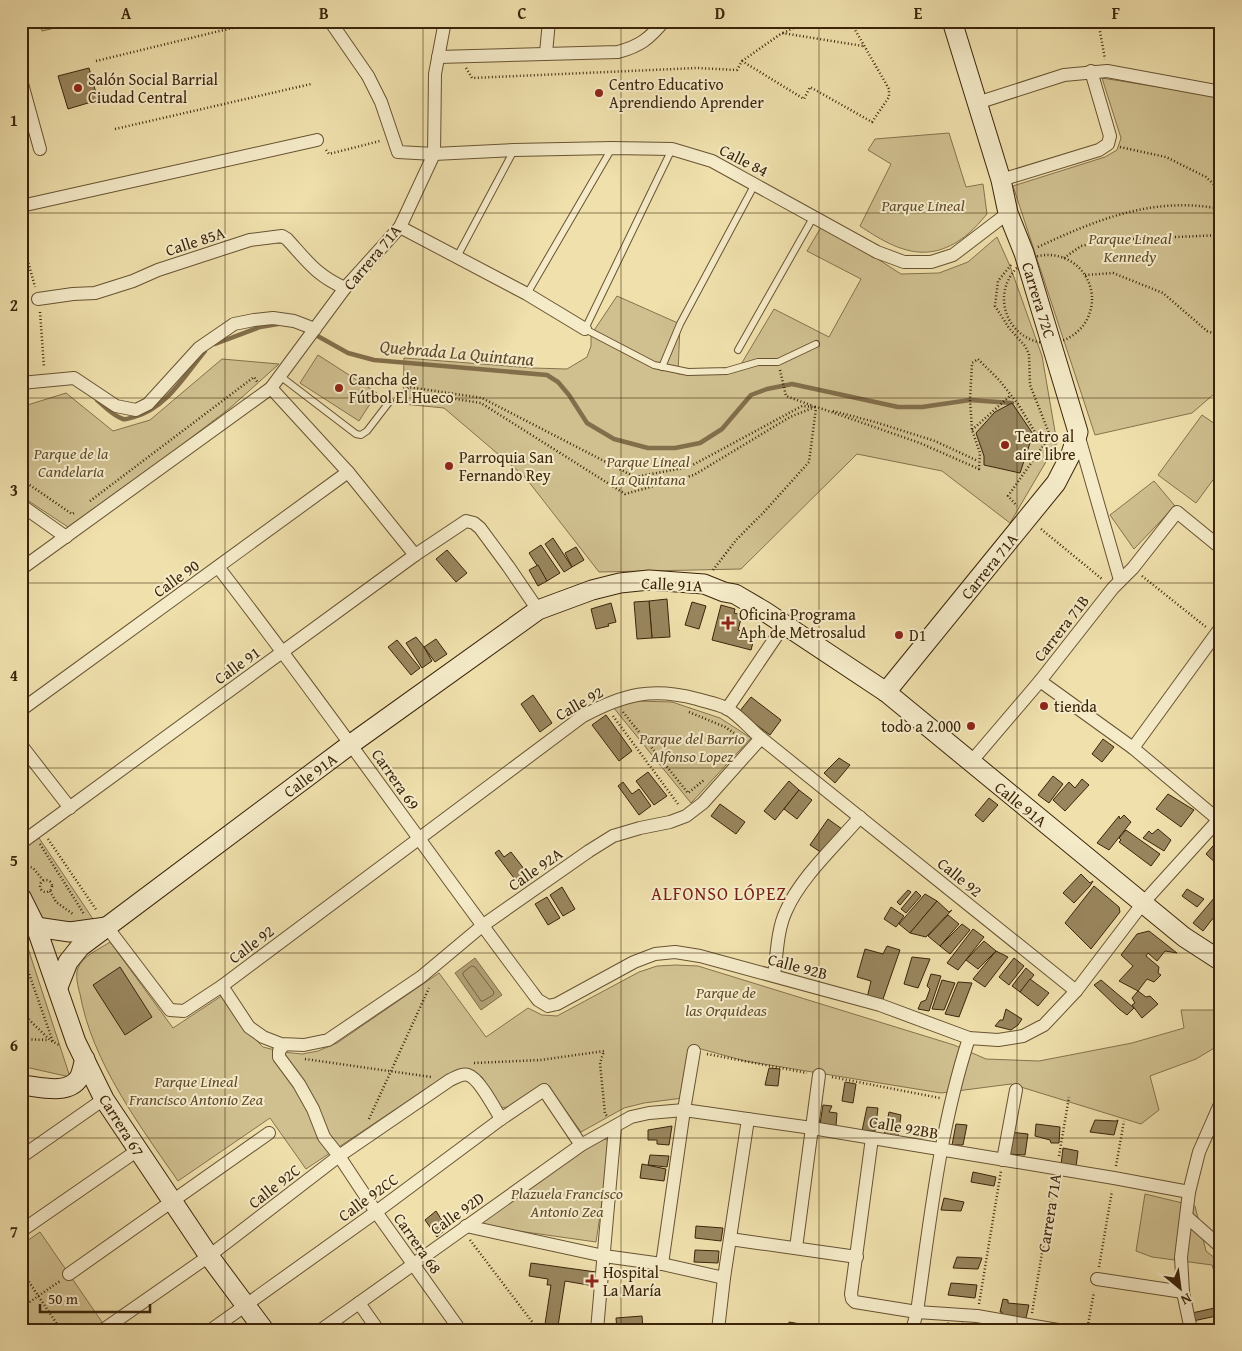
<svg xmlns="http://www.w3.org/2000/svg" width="1242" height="1351" font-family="'Gentium Book Plus',serif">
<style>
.green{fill:#d0c090;stroke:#86724d}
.water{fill:#b2a075;stroke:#826e4a}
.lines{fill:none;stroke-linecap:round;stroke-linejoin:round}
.shore{stroke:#766240;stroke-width:1}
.stream{stroke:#826e4a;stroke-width:4.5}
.building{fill:#99865e;stroke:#3b240a}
.lane-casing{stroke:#685332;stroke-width:8}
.street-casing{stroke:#685332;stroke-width:14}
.secondary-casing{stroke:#3b240a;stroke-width:21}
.path{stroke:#3b240a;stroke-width:2.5;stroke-dasharray:1 2.5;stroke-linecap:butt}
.lane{stroke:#f5ebc9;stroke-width:6}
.street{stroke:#f5ebc9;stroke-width:12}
.secondary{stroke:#f5ebc9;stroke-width:19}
.grid{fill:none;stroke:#3b240a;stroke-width:1;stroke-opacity:0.55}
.poi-dot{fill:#8f2418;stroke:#f5ebc9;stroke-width:2}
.labels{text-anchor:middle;stroke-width:4;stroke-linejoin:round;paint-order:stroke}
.poi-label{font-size:16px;fill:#3b240a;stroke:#f5ebc9;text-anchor:start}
.street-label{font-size:16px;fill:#3b240a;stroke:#f5ebc9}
.park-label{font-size:16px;font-style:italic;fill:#604b2c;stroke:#f5ebc9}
.water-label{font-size:18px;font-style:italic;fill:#5f492a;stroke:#f5ebc9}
.neighbourhood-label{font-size:18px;letter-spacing:1px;fill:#7a1f14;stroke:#f5ebc9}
.neatline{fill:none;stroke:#3b240a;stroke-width:2}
.grid-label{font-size:16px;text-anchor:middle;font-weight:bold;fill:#3b240a}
</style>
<rect width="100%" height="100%" fill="#efe0ac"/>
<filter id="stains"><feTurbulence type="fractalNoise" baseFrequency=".004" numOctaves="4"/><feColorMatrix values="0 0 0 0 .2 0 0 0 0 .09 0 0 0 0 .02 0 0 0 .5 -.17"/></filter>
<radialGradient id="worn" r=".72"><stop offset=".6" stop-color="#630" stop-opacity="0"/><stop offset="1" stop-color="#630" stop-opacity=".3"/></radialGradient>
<!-- green -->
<g class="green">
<polygon points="39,21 75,21 76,23 42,31"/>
<polygon points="1102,78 1221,97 1221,388 1192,413 1095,435 1013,186 1105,157 1117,150 1121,138"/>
<path d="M949 133 966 187 983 184 987 214C981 221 975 228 968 234 929 266 897 251 860 226L891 164 868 150 875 139Z"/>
<polygon points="823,224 901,274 939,273 968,262 997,237 1010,266 1042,356 1057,443 1010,523 942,471 857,454 741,569 599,572 525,477 444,408 403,404 404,358 533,368 567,369 587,357 591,346 591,335 617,296 680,324 678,374 740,366 774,309 829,337 861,279 807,251"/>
<polygon points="318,355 377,393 359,421 300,383"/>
<polygon points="222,359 279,364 230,408 175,450 68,527 21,496 21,407 66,393 113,431 150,420"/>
<polygon points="1202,415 1221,428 1221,469 1196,503 1158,475"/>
<polygon points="1154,481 1175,506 1134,549 1110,515"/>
<polygon points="637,701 672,702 720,718 751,738 691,803 613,707"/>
<polygon points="39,838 93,919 74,925 39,923 21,885 21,850"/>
<polygon points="21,942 26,942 70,1077 21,1066"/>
<path d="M110 942 173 1028 223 995 253 1037 263 1047 283 1052 302 1054 318 1051 337 1043 439 973 486 1037 528 1008 542 1015 557 1016 639 972 657 966 676 965 698 966 954 1045 986 1059 1039 1061 1132 1043 1184 1028 1181 1010H1221V1044L1196 1059 1150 1076 1159 1110 1141 1124 1011 1084 941 1093 745 1061 690 1046 683 1098 644 1103 624 1108 581 1132 546 1083C535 1090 512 1111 500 1107L482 1077 473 1071 448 1074 306 1169 270 1118 178 1181C140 1126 92 1062 80 994 78 987 75 975 78 968 82 956 100 949 110 942Z"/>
<polygon points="605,1139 611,1142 596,1242 476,1225 595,1140"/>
<polygon points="1145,1194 1195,1206 1206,1251 1221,1263 1221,1293 1212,1265 1152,1257 1136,1251"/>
<polygon points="40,1232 102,1322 91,1330 25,1330 21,1325 21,1245"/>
</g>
<!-- water -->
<polygon class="water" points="475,958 502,995 481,1010 455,973"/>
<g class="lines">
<!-- shore -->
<polygon class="shore" points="472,966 475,967 494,992 493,995 483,1001 481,1001 463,975 463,973"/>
<!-- stream -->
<g class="stream">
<polyline points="314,334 348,353 374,360 547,375 558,382 569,395 587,423 614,439 648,448 675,448 700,443 722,429 751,395 767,389 792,384 898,407 922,407 970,400 1012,403"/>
<polyline points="215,344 260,327 278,324"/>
<path d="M97 400C105 407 113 416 123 419 126 420 130 418 134 417 166 409 185 375 205 351"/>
</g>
</g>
<!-- building -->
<g class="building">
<polygon points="89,68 98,100 68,109 58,76"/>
<polygon points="1012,403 1033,434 1020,473 984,465 984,456 976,433 995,412"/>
<polygon points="553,538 572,567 564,572 545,544"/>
<polygon points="541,545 560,573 547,581 529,553"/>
<polygon points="576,547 584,560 572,567 565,553"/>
<polygon points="447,550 467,573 456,582 436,559"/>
<polygon points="538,565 547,581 538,586 529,570"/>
<polygon points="667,599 670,637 652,638 649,601"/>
<polygon points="649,601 652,638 637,639 634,602"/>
<polygon points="692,602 706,606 699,629 685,625"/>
<polygon points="611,603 616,622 608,624 609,626 596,629 591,609"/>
<polygon points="721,605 735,609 734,613 742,615 738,630 755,635 751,650 712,640"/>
<polygon points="416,637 424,647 432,661 422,668 406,643"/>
<polygon points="436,639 447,654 435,662 424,647"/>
<polygon points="397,640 420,668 411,675 388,647"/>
<polygon points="533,695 552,723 540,732 521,704"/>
<polygon points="751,697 781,720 770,735 739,712"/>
<polygon points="606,715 632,751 619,761 592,725"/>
<polygon points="1103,739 1114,747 1102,762 1092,754"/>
<polygon points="839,758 850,765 835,783 824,773"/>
<polygon points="648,772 667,796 654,805 636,781"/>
<polygon points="1053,776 1063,784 1049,803 1038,795"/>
<polygon points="1082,779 1089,785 1065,811 1053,800 1069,782 1075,788"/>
<polygon points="789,781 799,790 775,820 764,811"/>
<polygon points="623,782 632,794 639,789 651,806 639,815 618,786"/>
<polygon points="799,790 812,800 797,819 784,809"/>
<polygon points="1168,794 1194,810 1181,827 1156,809"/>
<polygon points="989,798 998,805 983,822 975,815"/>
<polygon points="720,804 745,822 736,834 711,816"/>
<polygon points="1124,815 1131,822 1109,850 1097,843 1119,816 1120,819"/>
<polygon points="828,819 842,829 822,853 810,845"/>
<polygon points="1158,829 1171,840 1164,851 1143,838 1149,831 1152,834"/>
<polygon points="1126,830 1160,854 1151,866 1119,842 1121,840 1119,838"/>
<polygon points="1219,839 1221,840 1221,868 1206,854"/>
<polygon points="499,850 504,857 511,852 531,878 520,886 495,853"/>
<polygon points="1081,874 1090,883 1093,881 1090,886 1074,903 1063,893"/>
<polygon points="1094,886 1119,907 1120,912 1091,949 1065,923"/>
<polygon points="562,887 575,909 563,916 550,895"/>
<polygon points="1187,889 1204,899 1197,907 1182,896"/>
<polygon points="908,890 911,892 900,905 897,902"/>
<polygon points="916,891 921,896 906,913 901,909"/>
<polygon points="925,894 937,901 910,933 899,924"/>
<polygon points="547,897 560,918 548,925 535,904"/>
<polygon points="1215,897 1221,900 1221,908 1203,931 1193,923"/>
<polygon points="937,901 949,912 952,910 926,937 910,933"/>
<polygon points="891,907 904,916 896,927 884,919"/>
<polygon points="948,915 959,924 940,946 928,936"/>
<polygon points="962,924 970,930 950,954 940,946"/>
<polygon points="973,929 984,937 958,970 947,963"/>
<polygon points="1149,931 1177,953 1165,951 1157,961 1148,953 1146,956 1159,967 1158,973 1161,975 1154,982 1147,979 1138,991 1119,981 1133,966 1121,955 1137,934"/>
<polygon points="984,941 996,951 978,969 966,960"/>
<polygon points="887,946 900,950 882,1002 867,998 871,981 857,977 865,949 883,954"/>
<polygon points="996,951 1008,957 985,987 973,979"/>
<polygon points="912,957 930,959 918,988 904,984"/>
<polygon points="1014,958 1024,966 1009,985 999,977"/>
<polygon points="120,967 152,1017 125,1035 93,985"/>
<polygon points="1026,968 1034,975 1020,992 1012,986"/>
<polygon points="931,974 941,976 929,1011 918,1009 921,1002 926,1000 930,989 927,986"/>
<polygon points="1030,979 1049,993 1038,1006 1020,992"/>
<polygon points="942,980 955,983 944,1010 932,1009"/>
<polygon points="1101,980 1134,1008 1127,1015 1119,1009 1094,985"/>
<polygon points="958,982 972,983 959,1017 945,1014"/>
<polygon points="1138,991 1146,997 1150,996 1158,1004 1142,1018 1132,1005 1135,1003 1132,998"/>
<polygon points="1006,1009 1022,1019 1018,1025 1011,1030 995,1026 1000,1020 1003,1020"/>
<polygon points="769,1068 780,1069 778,1086 765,1085"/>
<polygon points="845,1082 856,1084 853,1103 842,1101"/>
<polygon points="823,1105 832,1106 829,1112 837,1113 836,1126 820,1124"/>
<polygon points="867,1107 878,1108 875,1131 862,1131"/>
<polygon points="889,1112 901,1115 898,1137 884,1136"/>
<polygon points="1095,1120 1116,1121 1118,1120 1114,1135 1090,1132"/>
<polygon points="956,1124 967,1125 963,1145 952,1145"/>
<polygon points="1036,1124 1060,1127 1059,1143 1051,1143 1050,1140 1035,1136"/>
<polygon points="672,1126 669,1145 657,1144 657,1140 648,1140 648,1130"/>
<polygon points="1010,1132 1028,1134 1025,1155 1007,1154"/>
<polygon points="1063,1148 1078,1151 1076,1167 1061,1165"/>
<polygon points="650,1155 669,1156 667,1167 648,1165"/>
<polygon points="642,1164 666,1169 664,1181 640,1178"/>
<polygon points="973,1172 996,1177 994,1186 971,1182"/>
<polygon points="944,1198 964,1202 961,1211 941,1210"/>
<polygon points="436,1211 447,1228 437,1237 425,1220"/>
<polygon points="696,1226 723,1228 721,1241 695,1238"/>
<polygon points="695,1250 719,1251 718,1263 694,1262"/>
<polygon points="957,1257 982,1258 978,1269 953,1268"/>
<polygon points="531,1263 596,1272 594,1286 565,1281 558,1326 545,1324 551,1285 547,1285 548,1279 529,1276"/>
<polygon points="951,1283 977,1285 975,1298 948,1295"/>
<polygon points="1003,1299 1008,1300 1008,1303 1029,1305 1026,1318 1002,1316 1002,1312 1000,1312"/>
<polygon points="1219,1307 1221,1315 1193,1321 1192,1313"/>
<polygon points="642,1316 643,1330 617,1330 616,1318"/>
<polygon points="789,1322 812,1326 811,1330 788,1330"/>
<polygon points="947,1323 959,1325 958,1330 946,1330"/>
<polygon points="962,1323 971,1326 970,1330 961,1330"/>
</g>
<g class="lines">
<!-- lane casing -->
<g class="lane-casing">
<g id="lane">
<polyline points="672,149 585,329 654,365 688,372 727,371 758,362 778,362 816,344"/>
<polyline points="457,257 514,150"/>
<polyline points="527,294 612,148"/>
<polyline points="738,350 814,216"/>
<polyline points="662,367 680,324 755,184"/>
<polyline points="280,376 356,434 361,435 367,431 390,401"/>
</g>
</g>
<!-- street casing -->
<g class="street-casing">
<g id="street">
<polyline points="330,21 368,76 381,102 398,152 434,154 514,150 612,148 672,149 712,161 877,252 904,262 931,262 953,255 1008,213"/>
<polyline points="546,53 549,21"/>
<path d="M438 57 618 52C640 46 649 39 664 21"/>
<polyline points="21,80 40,149"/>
<polyline points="977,103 1064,75 1107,71 1221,92"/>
<polyline points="1001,180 1099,150 1108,144 1110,136 1091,71"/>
<polyline points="21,206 317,140"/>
<polyline points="400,227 527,294 585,329"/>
<path d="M38 299 73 294 95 293 133 281 158 270 250 240 282 236 287 239C307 261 317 276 345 288"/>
<polyline points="21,383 74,378 116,406 136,410 148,404 199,348 234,324 254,320 273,318 294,321 315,329"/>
<polyline points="271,388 348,472 415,555"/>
<polyline points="1078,434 1120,580"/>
<polyline points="21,505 66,537"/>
<path d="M218 567C328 709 430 857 538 1000L548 1006 557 1004 634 962 655 954 675 952 700 956 880 1005 969 1038 998 1040 1023 1036 1044 1025 1076 991 1143 903 1221 817"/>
<polyline points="21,569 271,388 345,288 400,227 434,154 435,74 445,21"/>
<polyline points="1040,681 1133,748 1221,822"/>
<polyline points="727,709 784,625"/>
<polyline points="21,710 348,472"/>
<polyline points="21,745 70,808"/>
<polyline points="1133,748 1221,627"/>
<polyline points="971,762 1040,681 1113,588 1133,568 1177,512 1221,548"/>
<polyline points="21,843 415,555 466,521 474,523 480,528 508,566 538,610"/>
<path d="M107 927 170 1010 184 1011 222 986 583 716C624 694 652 687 697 699 707 702 718 704 726 708 738 714 751 730 761 738L1076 991"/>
<path d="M774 975C777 955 777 930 786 911 800 878 836 845 860 817"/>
<polyline points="222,986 249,1027 263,1037 281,1044 304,1045 328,1040 421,977 482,926 589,851 613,836 640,828 670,822 686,816 703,803 761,738"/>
<polyline points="283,1046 279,1051 279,1057 299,1084 313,1109 324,1137 339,1156 376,1212 460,1330"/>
<polyline points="872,1138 851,1294 852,1299 855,1302 917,1312 977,1316 1058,1330"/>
<polyline points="21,1157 104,1099"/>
<polyline points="1003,1160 1016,1090"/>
<polyline points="1187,1217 1221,1247"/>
<polyline points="466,1226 604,1256 662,1264 724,1278"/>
<polyline points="21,1231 138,1150"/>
<polyline points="730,1239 857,1257"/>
<polyline points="796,1248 819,1075"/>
<polyline points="662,1264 684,1110 694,1051"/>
<polyline points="69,1274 269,1133"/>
<polyline points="1097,1279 1183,1292"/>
<polyline points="359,1303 378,1330"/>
<path d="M103 1330 209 1256 339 1156 450 1080C455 1078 462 1073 468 1075 479 1078 495 1109 501 1119"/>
<polyline points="211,1330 376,1212 501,1119 544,1090 581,1145"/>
<polyline points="321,1330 581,1145 631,1117 649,1113 684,1110 812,1128 1114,1178 1189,1192"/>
<polyline points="597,1330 615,1127"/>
<polyline points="718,1330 724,1278 748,1119"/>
<path d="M912 1330 917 1312C930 1220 940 1127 969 1038"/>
<polyline points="1191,1330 1183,1292 1181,1257 1189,1192 1199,1152 1221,1102"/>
</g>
</g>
<!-- secondary casing -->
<g class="secondary-casing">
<g id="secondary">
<polyline points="886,692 1056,483 1071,454 1078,432 1024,253 1008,213 1001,180 952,21"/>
<polyline points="21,897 36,927 76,1042 104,1099 209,1256 264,1330"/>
<polyline points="36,927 70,932 106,927"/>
<polyline points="58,987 68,962 80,947 351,744 538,610 592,590 620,583 649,580 704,584 724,592 735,594 764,611 886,692 1184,937 1221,961"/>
<path d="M21 1085C37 1086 68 1096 79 1078 82 1073 83 1065 85 1059"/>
</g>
</g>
<!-- path -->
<g class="path">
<polyline points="1098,21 1105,59"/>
<polyline points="783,33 808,21"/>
<polyline points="96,61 261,21"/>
<polyline points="742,61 782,33 863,46"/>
<polyline points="466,68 472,78 697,68 737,70 742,61 804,99 810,87 872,122 889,97 889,89 850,21"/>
<polyline points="115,129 311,84"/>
<polyline points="1120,147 1166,157 1206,177 1221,191"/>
<polyline points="326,150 329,154 380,141"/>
<polyline points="21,236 35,287"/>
<path d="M1038 247C1098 219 1154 196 1221 209"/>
<circle cx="1048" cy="299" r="44"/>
<polyline points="1064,258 1081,246 1110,240 1221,235"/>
<polyline points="1011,265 998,281 995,306 1009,328 1025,346 1029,354 1030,385 1049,433 1048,439 1008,496 1017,506"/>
<polyline points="1085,275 1113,273 1163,293 1207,331 1221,336"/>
<polyline points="40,312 44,367"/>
<polyline points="1221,340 1217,344 1216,353 1221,362"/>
<polyline points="780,370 786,396 813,406"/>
<polyline points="405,391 409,387 482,398 635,477 689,467 802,406 817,407 920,443 979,469 980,453 972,430 970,400 972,363 978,359 1000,381 1018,404 1035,432 1057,444"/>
<polyline points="398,396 405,391 481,403 625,494 694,475 790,417 815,407"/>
<polyline points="833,411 875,422 935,441 978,461"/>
<polyline points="972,430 1011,395"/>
<polyline points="21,479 72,514 74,513"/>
<polyline points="90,501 254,377 258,383"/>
<polyline points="1041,529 1102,579"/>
<polyline points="713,570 737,539 764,512 809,462 816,408"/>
<polyline points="1142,576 1206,627"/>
<polyline points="1214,657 1221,662"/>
<polyline points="623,712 688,793 704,780"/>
<polyline points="689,712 725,727 734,733"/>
<polyline points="613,716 678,804"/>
<polyline points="48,839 97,911"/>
<polyline points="40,844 84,914"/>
<polyline points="21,863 33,868 43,880"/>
<circle cx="46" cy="886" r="6"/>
<polyline points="50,891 56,902 73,914"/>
<polyline points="21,951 53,1042"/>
<polyline points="21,1012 50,1040 59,1045"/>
<polyline points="21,1039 48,1040"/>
<polyline points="707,1054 807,1073"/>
<polyline points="305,1059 431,1077"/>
<polyline points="474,1063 541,1060 604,1051 600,1063 605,1114 607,1116"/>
<polyline points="832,1077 940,1098"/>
<polyline points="369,1119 429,988"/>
<polyline points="1059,1156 1069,1097"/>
<polyline points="1116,1166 1124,1121"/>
<polyline points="470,1240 533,1323 535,1330"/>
<polyline points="1099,1267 1112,1191"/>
<polyline points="21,1270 61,1330"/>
<polyline points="979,1304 1001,1171"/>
<polyline points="21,1308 60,1281"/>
<polyline points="1032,1313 1054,1181"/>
<polyline points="1087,1330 1094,1292"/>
</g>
<!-- lane -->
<use href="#lane" class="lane"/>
<!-- street -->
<use href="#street" class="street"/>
<!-- secondary -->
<use href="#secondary" class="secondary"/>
</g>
<!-- grid -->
<path class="grid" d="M225 21V1330M423 21V1330M621 21V1330M819 21V1330M1017 21V1330M21 213H1221M21 398H1221M21 583H1221M21 768H1221M21 953H1221M21 1138H1221"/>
<!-- markers -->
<g class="poi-dot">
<circle cx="78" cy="88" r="5"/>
<circle cx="599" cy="93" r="5"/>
<circle cx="339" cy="388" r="5"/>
<circle cx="1005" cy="445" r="5"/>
<circle cx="449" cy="466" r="5"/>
<path d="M725.5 615.5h5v5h5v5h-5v5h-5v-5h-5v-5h5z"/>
<circle cx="899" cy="635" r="5"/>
<circle cx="1044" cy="706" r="5"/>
<circle cx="971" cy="726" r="5"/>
<path d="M589.5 1273.5h5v5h5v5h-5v5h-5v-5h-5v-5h5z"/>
</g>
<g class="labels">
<!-- poi labels -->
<g class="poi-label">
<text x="88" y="85">Salón Social Barrial<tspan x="88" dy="18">Ciudad Central</tspan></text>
<text x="609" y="90">Centro Educativo<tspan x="609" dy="18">Aprendiendo Aprender</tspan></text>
<text x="349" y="385">Cancha de<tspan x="349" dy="18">Fútbol El Hueco</tspan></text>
<text x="1015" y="442">Teatro al<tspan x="1015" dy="18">aire libre</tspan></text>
<text x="459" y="463">Parroquia San<tspan x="459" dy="18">Fernando Rey</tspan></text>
<text x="739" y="620">Oficina Programa<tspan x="739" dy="18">Aph de Metrosalud</tspan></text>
<text x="909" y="641">D1</text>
<text x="1054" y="712">tienda</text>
<text x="961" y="732" text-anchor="end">todo a 2.000</text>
<text x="603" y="1278">Hospital<tspan x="603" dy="18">La María</tspan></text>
</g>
<!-- street labels -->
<g class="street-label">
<text transform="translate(744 160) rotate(27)" y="6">Calle 84</text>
<text transform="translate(195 241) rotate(-18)" y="6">Calle 85A</text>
<text transform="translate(372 257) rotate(-50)" y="6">Carrera 71A</text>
<text transform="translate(1039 300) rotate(73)" y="6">Carrera 72C</text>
<text transform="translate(989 566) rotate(-51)" y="6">Carrera 71A</text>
<text transform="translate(176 578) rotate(-36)" y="6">Calle 90</text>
<text transform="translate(672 584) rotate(3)" y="6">Calle 91A</text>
<text transform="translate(1061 628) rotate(-52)" y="6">Carrera 71B</text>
<text transform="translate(237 665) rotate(-36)" y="6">Calle 91</text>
<text transform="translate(579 703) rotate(-30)" y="6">Calle 92</text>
<text transform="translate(310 775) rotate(-37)" y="6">Calle 91A</text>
<text transform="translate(396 779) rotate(55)" y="6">Carrera 69</text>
<text transform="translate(1021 804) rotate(39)" y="6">Calle 91A</text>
<text transform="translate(535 869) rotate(-35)" y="6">Calle 92A</text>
<text transform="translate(960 877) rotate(39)" y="6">Calle 92</text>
<text transform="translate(251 944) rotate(-37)" y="6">Calle 92</text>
<text transform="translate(798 966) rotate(15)" y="6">Calle 92B</text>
<text transform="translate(122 1125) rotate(58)" y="6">Carrera 67</text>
<text transform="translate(904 1127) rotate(10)" y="6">Calle 92BB</text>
<text transform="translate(274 1186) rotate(-38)" y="6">Calle 92C</text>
<text transform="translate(368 1197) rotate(-36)" y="6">Calle 92CC</text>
<text transform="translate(457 1213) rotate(-35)" y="6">Calle 92D</text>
<text transform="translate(1049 1213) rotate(-81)" y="6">Carrera 71A</text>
<text transform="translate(418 1243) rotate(55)" y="6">Carrera 68</text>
</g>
<!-- park labels -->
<g class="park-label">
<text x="923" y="211">Parque Lineal</text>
<text x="1130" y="244">Parque Lineal<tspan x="1130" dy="18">Kennedy</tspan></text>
<text x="71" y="459">Parque de la<tspan x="71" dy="18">Candelaria</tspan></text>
<text x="648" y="467">Parque Lineal<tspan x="648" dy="18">La Quintana</tspan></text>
<text x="692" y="744">Parque del Barrio<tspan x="692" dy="18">Alfonso Lopez</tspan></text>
<text x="726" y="998">Parque de<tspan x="726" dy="18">las Orquideas</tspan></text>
<text x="196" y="1087">Parque Lineal<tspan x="196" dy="18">Francisco Antonio Zea</tspan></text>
<text x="567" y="1199">Plazuela Francisco<tspan x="567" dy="18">Antonio Zea</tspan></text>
</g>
<!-- water labels -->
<g class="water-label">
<text transform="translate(457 353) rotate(5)" y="6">Quebrada La Quintana</text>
</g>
<!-- neighbourhood labels -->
<g class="neighbourhood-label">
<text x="719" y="900">ALFONSO LÓPEZ</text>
</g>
</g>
<!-- margin -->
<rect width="1242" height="1351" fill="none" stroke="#efe0ac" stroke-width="55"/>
<!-- north arrow -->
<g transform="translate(1180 1288) rotate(151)" stroke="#f5ebc9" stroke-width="4" paint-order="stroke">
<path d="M0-4L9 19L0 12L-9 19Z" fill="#3b240a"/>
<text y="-8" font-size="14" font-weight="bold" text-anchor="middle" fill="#3b240a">N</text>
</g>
<!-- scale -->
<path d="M40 1304v8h110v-8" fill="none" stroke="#3b240a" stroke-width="2.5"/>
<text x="48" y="1304" font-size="15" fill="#3b240a" stroke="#f5ebc9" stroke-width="4" paint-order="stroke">50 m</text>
<rect x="28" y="28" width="1186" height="1296" class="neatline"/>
<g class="grid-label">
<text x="126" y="19">A</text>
<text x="324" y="19">B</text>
<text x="522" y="19">C</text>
<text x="720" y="19">D</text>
<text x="918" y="19">E</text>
<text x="1116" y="19">F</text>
<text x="14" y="126">1</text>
<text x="14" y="311">2</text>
<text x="14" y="496">3</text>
<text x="14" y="681">4</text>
<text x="14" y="866">5</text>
<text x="14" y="1051">6</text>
<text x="14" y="1237">7</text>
</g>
<rect width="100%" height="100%" filter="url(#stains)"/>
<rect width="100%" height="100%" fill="url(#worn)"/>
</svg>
